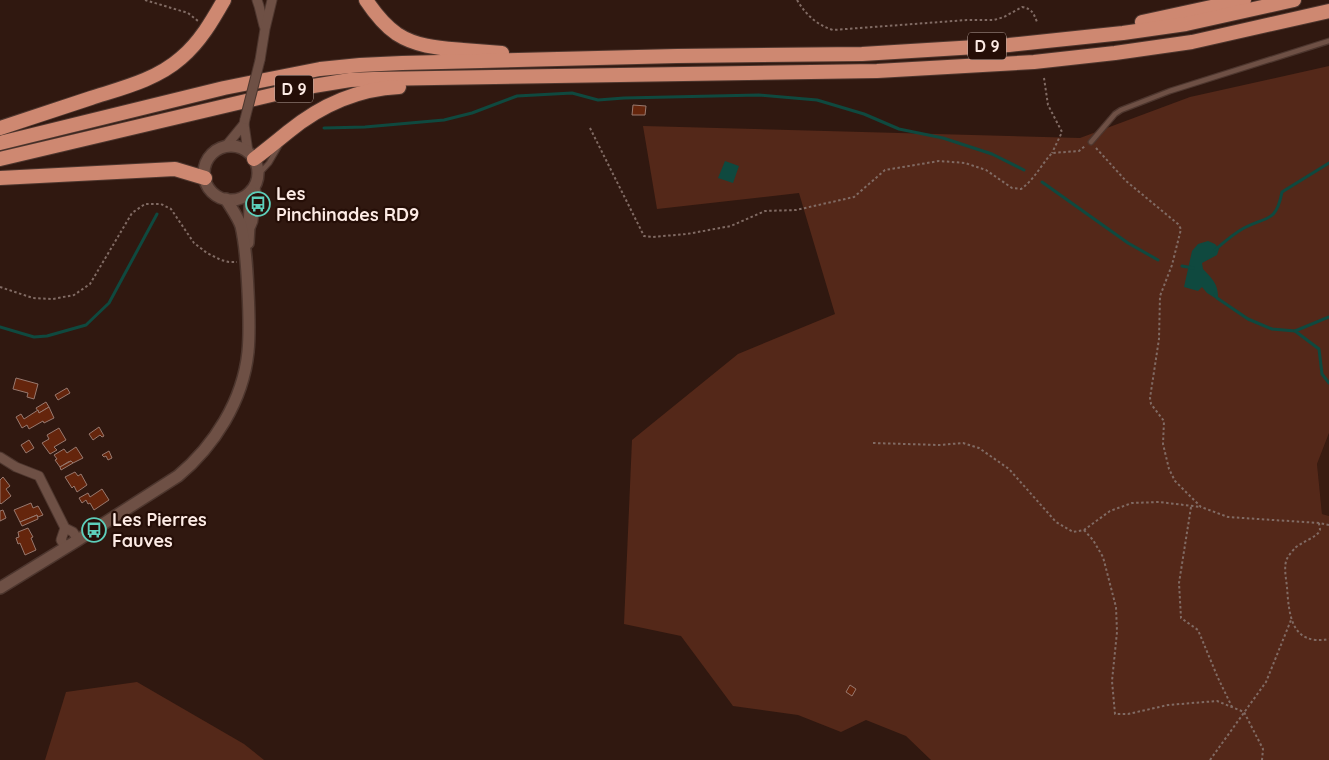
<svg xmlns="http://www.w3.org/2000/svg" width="1329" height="760" font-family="Quicksand,sans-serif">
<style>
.built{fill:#3a1c11}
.green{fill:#542819}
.water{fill:#0f493f}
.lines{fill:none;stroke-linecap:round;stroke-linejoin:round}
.stream{stroke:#0f493f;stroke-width:3}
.building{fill:#65250c;stroke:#98796f}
.service-casing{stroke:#4d362e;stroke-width:7}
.minor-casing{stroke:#4d362e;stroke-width:11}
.tertiary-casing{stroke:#4d362e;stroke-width:14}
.trunk-casing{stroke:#4d362e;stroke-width:16}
.path{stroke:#816b64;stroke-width:2;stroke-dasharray:2.5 2.5;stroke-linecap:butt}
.service{stroke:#6e5045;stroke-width:4.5}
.minor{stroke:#6e5045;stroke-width:9}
.tertiary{stroke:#6e5045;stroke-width:11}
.trunk{stroke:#ce8871;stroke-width:14}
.minor-bridge-casing{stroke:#4d362e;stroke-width:11;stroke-linecap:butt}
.minor-bridge{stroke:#6e5045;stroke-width:9}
.labels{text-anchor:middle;stroke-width:4.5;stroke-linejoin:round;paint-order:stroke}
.shield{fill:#250e07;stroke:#bca9a2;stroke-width:1}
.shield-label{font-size:16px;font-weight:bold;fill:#fdebe5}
.poi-label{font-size:18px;font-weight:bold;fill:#fdebe5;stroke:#250e07;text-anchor:start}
</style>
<rect width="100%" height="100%" fill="#301810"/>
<!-- built -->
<polygon class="built" points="1329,433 1329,516 1322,514 1317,464"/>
<!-- green -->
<g class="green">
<polygon points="1329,66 1329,433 1317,464 1322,514 1329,516 1329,760 931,760 906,736 866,720 841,732 798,715 733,706 681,636 624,624 632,440 738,354 835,314 799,193 657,209 643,126 1080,138 1190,97"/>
<polygon points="137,682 244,744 264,760 45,760 66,692"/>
</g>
<!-- water -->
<g class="water">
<polygon points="725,161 739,166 733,183 718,178"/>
<path d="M1208 241 1215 244 1219 249 1217 255 1202 263 1203 269C1211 277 1218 284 1218 296L1215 298 1207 293 1202 287 1198 291 1184 287 1192 251 1198 244Z"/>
</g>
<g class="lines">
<!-- stream -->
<g class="stream">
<polyline points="324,128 365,127 444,120 472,113 517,96 572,93 598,100 624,98 759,95 817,100 864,114 899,129 943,138 992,154 1024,170"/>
<polyline points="1042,182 1128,243 1158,260"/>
<path d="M1215 250C1224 242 1233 234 1244 228 1267 216 1276 223 1282 192L1329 163"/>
<polyline points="1182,266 1193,268"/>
<polyline points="1215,294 1217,298 1248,319 1272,329 1295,331 1319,349 1322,374 1329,383"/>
<polyline points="0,327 34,337 47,336 86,325 109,303 157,214"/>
<polyline points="1295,331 1329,317"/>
</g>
</g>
<!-- building -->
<g class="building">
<polygon points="633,105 646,106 645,115 632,115"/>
<polygon points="16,378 38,384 34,399 27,397 28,393 13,389"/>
<polygon points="67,388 70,393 58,400 55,395"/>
<polygon points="46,402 49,407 39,413 36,408"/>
<polygon points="49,407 54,418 44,423 43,421 29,429 27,425 22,428 16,417 21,414 24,419 38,410 39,413"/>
<polygon points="99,427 104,436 102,437 100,435 93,440 89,434"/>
<polygon points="59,428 66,440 54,447 57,450 50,454 42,443 49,439 47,435"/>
<polygon points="29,440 34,448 26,453 21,445"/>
<polygon points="76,447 83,458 73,463 71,461 68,462 60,467 55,460 57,459 54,455 64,449 67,453"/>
<polygon points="109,451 112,458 108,460 106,456 104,457 102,455"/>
<polygon points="71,461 73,463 61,470 60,467"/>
<polygon points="75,472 78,476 81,474 87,485 77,492 74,486 72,488 65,477"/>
<polygon points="3,477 10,486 6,489 11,496 1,504 0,503 0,480"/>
<polygon points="102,489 109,500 94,510 90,503 88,504 86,500 82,503 79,498 88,493 90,497"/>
<polygon points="31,503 33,508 38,506 43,515 38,517 37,515 20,522 14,510"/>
<polygon points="3,510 6,518 0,521 0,511"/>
<polygon points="37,515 38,519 22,526 20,522"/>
<polygon points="28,528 33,537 31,538 36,550 25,555 20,543 18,544 16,538 19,537 18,532"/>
<polygon points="850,685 856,689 852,696 846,692"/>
</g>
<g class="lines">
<!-- service casing -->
<g class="service-casing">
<g id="service">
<polyline points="1091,142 1115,114 1121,110 1170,91 1329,41"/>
<polyline points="258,175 269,163 279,146"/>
<polyline points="253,227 255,222 259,195 256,183"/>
</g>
</g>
<!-- minor casing -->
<g class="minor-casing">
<g id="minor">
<polyline points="257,0 259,6 264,26"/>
<polyline points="260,60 265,29 272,0"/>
<polyline points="245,119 244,124 248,152"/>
<polyline points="226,146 244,124"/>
<polyline points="0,457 16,467 39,476 65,528 73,532 78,540"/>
<polyline points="65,528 61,540 66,548"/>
</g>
</g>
<!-- tertiary casing -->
<g class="tertiary-casing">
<g id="tertiary">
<circle cx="231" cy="173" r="27"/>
<polyline points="248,243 251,191"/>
<path d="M0 588 78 540 178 476C214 446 243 401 248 352 250 332 249 311 248 291 247 269 246 247 241 226 238 217 231 208 226 199"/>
</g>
</g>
<!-- trunk casing -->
<g class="trunk-casing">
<g id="trunk">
<path d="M366 0C374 12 384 25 397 34 417 47 440 48 463 50 476 51 489 52 502 53"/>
<polyline points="1142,22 1244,0"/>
<path d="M0 128C31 118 61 108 91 98 122 88 156 80 181 58 200 42 212 21 224 0"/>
<polyline points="0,143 224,88 320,69 360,65 402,63 677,56 862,54 1009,45 1123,33 1186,24 1294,0"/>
<polyline points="0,159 301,88 350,80 374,79 877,71 1034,62 1115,53 1192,42 1329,11"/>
<path d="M254 159C266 150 277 141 288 132 321 105 356 89 399 87"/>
<polyline points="0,178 175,169 205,178"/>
</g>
</g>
<!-- path -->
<g class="path">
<polyline points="145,0 188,13 198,21"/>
<path d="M797 0C806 15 817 25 833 30L967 20H994L1004 17 1022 7C1032 9 1033 12 1037 22"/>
<polyline points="1044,78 1048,105 1062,132 1052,153"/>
<path d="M590 128 644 236 652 237 687 234 731 226 765 211 796 210 854 197 885 170 939 161 965 163 986 170 1012 188 1021 189C1034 180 1041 165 1052 153L1079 151 1085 146"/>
<polyline points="1096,148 1126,181 1178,224 1181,229 1172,265 1160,296 1159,339 1150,398 1151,404 1164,421 1163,444 1169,469 1175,481 1201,507 1228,517 1319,523 1329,525"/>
<polyline points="0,287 33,298 53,299 74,295 90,284 132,213 145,204 161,204 171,209 194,243 207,253 221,260 229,262 237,262"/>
<polyline points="873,443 939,445 963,443 979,448 1009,469 1056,522 1073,532 1084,530 1110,511 1132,503 1159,502 1201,507"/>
<polyline points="1191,507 1179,583 1181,618 1198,630 1218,678 1232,707"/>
<path d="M1319 523C1319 525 1320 528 1320 530 1319 536 1300 543 1295 548 1293 550 1290 554 1288 557 1283 564 1286 578 1287 587 1289 615 1291 646 1329 639"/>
<polyline points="1084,530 1093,540 1103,557 1116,607 1117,632 1112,681 1115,714 1128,714 1168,705 1217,701 1244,712 1263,749 1262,760"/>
<polyline points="1210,760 1266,682 1291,620"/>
</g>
<!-- service -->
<use href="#service" class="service"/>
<!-- minor -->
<use href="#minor" class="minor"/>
<!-- tertiary -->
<use href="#tertiary" class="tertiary"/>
<!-- trunk -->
<use href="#trunk" class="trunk"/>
<!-- minor-bridge casing -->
<g class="minor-bridge-casing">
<polyline id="minor-bridge" points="245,119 260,60"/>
</g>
<!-- minor-bridge -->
<use href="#minor-bridge" class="minor-bridge"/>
</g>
<!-- icons -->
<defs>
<g id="bus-ring" transform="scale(1.25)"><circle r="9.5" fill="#250e07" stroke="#5dceba" stroke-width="1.5"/><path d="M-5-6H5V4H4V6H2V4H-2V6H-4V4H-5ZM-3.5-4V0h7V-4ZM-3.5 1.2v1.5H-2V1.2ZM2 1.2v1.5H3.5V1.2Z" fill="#5dceba"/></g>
</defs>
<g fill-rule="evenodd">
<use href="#bus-ring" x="258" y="204"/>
<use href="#bus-ring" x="94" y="530"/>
</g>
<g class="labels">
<!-- shield labels -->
<g class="shield">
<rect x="968" y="32.5" width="38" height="27" rx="4"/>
<rect x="275" y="75.5" width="38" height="27" rx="4"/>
</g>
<g class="shield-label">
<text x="987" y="52">D 9</text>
<text x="294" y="95">D 9</text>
</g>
<!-- poi labels -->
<g class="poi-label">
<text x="276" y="200">Les<tspan x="276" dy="21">Pinchinades RD9</tspan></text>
<text x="112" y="526">Les Pierres<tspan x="112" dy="21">Fauves</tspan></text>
</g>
</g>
</svg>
